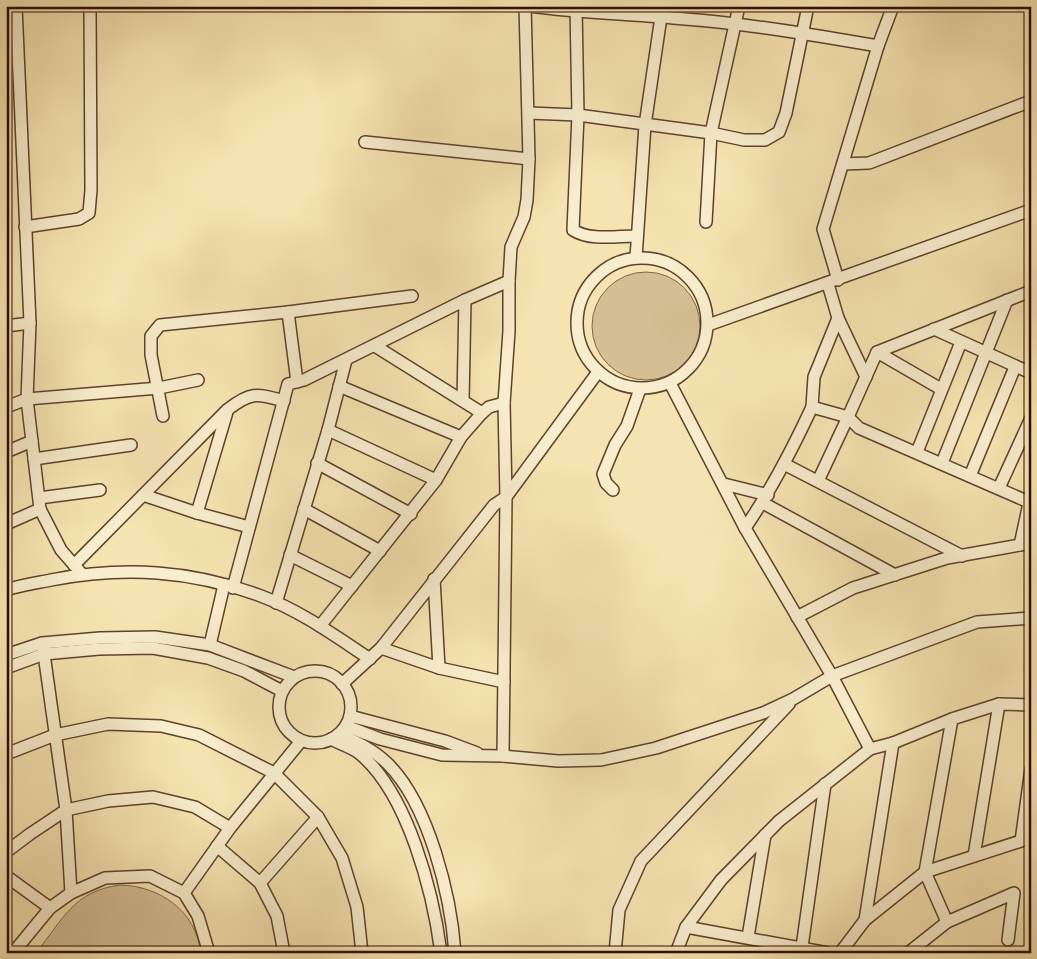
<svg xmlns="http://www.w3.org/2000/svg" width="1037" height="959" font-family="'Old Standard TT',serif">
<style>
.green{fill:#d3bf93;stroke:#80664a}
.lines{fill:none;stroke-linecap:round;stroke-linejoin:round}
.minor-casing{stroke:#5e422d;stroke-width:14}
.minor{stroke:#f8edcc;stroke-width:11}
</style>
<rect width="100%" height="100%" fill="#f5e4b1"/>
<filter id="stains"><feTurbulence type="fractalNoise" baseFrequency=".004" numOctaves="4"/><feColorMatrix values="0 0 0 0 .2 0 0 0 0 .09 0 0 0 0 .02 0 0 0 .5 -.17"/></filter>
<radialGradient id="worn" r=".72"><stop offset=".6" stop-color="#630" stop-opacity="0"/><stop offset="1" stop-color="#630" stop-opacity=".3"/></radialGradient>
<!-- green -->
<g class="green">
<circle cx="646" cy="326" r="54"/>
<path d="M120 885C160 886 196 911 201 953H36C63 919 74 891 120 885Z"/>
</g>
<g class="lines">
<!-- minor casing -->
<g class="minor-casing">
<g id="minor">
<polyline points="16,6 30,323 27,399 40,509 61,550 82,574"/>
<path d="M529 6C581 13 633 14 685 19 750 24 814 35 878 46"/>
<path d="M576 6 578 115 573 230C590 241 616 236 636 236"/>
<polyline points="529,113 578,115 711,133 744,140 765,140 779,132 786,113 808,6"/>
<polyline points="365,142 529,159"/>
<polyline points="843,164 869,163 1031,101"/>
<polyline points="706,222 711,133 739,6"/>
<polyline points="25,227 79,219 89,213 91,190 90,6"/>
<circle cx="642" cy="323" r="65"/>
<polyline points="636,258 645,125 661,17"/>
<polyline points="838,280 823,229 878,46 893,6"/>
<polyline points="288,312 297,382"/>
<polyline points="838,318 866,377"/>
<polyline points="708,325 1031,210"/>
<polyline points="6,326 30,323"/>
<polyline points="934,329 1031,373"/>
<polyline points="375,346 482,413"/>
<polyline points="877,352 941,389"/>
<polyline points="670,383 745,528 832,676 870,749"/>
<polyline points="339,386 461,437"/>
<polyline points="463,401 465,300"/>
<polyline points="6,407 27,399 159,388 198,380"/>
<polyline points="812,407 814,377 838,318 828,284"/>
<polyline points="227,412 197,513 249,527"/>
<polyline points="163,416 151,355 151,336 160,325 288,312 412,296"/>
<polyline points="328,430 436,480"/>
<polyline points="6,452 32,441"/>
<polyline points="917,452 961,342"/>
<polyline points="34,459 131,445"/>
<polyline points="317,463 411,514"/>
<polyline points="942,463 1007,300"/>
<polyline points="786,465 962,556"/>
<polyline points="970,476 1015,367"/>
<polyline points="818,481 848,417 859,428 1031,503"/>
<polyline points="724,484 768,495"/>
<polyline points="999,488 1031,418"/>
<polyline points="613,490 606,483 603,474 615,445 627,426 640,389"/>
<polyline points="143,495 197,513"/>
<polyline points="39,498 100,490"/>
<polyline points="763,503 895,575"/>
<polyline points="304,509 380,551"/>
<polyline points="6,524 40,509"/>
<path d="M745 528C772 489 792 450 812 407L848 417 877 352 1031 291"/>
<polyline points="1020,545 1031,494"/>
<polyline points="290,555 352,586"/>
<path d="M74 565 227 410C250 392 256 393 284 401"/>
<polyline points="434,579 439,668"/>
<polyline points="233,588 288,384 304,380 465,300 509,281"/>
<path d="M6 590C21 585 36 583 51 580 124 566 191 570 261 596 301 611 335 636 370 659"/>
<polyline points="276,603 328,430 346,360"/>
<polyline points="797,617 853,588 947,558 1031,543"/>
<polyline points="320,626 436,480 461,437 482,413 489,407 504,403"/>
<polyline points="210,645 224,585"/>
<polyline points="43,647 66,810 71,893"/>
<polyline points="381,648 439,668 504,682"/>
<polyline points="6,655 42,643 100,638 155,637 210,645 294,677"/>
<polyline points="6,668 44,654 99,649 153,648 208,658 244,671 282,691"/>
<circle cx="315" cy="707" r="36"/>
<polyline points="342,684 381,648 494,505 506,497 598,372"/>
<polyline points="350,716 445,741 477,753"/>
<polyline points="346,726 380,739 442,755 503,756 558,761 601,760 656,748 763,713 793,699 832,676 977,622 1031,618"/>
<path d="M339 734C357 742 374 750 388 764 429 805 451 896 455 953"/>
<path d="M331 739C340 744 351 747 359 753 408 793 433 892 441 953"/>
<polyline points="6,754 55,735 108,724 161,726 199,735 274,773 318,817 342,858 357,907 362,953"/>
<polyline points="503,756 506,497 504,403 509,331 509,281 511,247 524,217 527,200 529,159 525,6"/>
<polyline points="217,846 260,883 277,916 284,953"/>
<polyline points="6,852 30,834 66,810 108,801 153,797 195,807 230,828"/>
<polyline points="974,856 999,704"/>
<polyline points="6,876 50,908"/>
<polyline points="260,883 318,817"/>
<polyline points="184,893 230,828 301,741"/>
<polyline points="865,920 893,743"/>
<polyline points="947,922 925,872 952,719"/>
<polyline points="686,927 828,953"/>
<polyline points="748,937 765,835"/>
<polyline points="802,947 825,784"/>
<polyline points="13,953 50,908 71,893 105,878 150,876 184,893 198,916 209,953"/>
<polyline points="615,953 619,910 641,861 789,704"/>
<polyline points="676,953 686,927 721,880 779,821 870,749 893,743 952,719 999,704 1031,705"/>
<polyline points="840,953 865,920 925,872 1021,841 1031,769"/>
<polyline points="908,953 947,922 1014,893 1008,940"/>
</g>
</g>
<!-- minor -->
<use href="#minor" class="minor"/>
</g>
<!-- margin -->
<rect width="1037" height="959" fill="none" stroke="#f5e4b1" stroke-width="25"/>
<rect x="8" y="8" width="1022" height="944" fill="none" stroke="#2c0c01" stroke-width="2.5"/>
<rect x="12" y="12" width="1012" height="934" fill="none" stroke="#2c0c01"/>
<rect width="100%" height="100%" filter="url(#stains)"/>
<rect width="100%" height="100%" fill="url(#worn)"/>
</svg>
